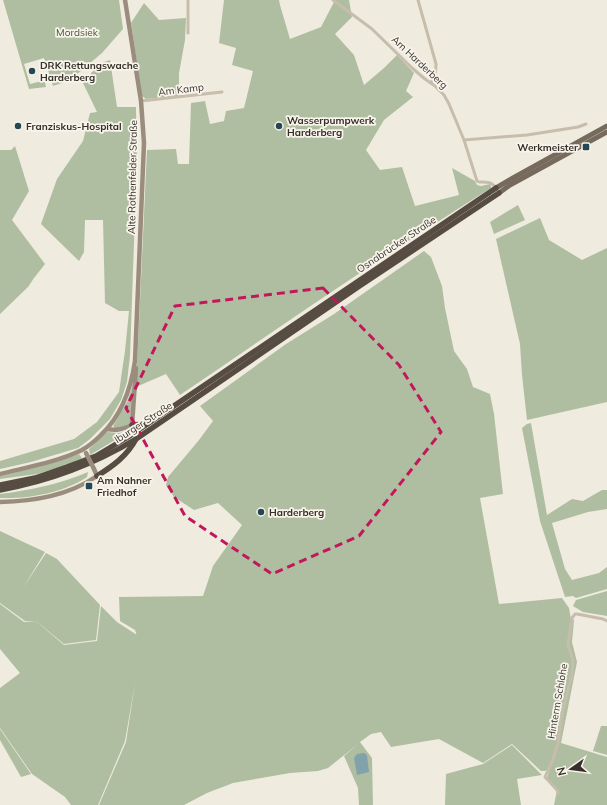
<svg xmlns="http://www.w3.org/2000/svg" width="607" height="805" font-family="Mulish,sans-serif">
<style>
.green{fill:#afbea1}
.water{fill:#81a2aa}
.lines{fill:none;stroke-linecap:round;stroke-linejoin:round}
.street{stroke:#c7bdac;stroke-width:3}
.secondary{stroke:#9b8d7e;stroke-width:4.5}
.primary{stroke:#766a5d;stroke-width:5}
.highway{stroke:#564c42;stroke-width:5.5}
.secondary-bridge{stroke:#9b8d7e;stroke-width:4.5}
.marked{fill:none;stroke:#c2185b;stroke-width:3;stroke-dasharray:8 5;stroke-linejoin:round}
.poi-dot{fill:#244853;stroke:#f8f4eb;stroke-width:1.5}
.labels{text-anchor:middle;stroke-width:3.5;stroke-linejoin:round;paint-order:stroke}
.park-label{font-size:10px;fill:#405231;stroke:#f8f4eb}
.street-label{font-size:10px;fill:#36302a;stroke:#f8f4eb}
.poi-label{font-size:10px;font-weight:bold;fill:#36302a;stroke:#f8f4eb;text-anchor:start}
</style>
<rect width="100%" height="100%" fill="#f0ebdf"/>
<!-- green -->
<g class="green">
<polygon points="3,0 119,0 123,29 102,53 70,80 53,86 44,58 24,64 30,84 42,81 45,82 46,87 29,89"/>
<path d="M224 0H279L280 5 290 39 321 27 334 2 333 0H349L352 17 335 34 354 55 364 85 384 68 397 55 414 73 406 91 413 97 384 120 366 150 380 170 402 167 415 206 459 195 452 168 475 181 477 185 481 186 490 184 491 186V188C385 254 283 325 180 395L166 374 136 387 147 150 176 149 178 164H189L191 103 205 101 210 124 224 121 226 111 244 108 253 71 232 65 236 48 219 43Z"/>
<polygon points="144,3 159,20 186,18 185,40 179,73 179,96 146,99 142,96 131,23"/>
<polygon points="110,60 117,107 136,107 136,110 137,158 130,356 127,382 121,400 110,419 90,439 78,448 31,462 0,469 0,461 74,439 97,422 119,392 125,351 129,311 119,311 105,303 103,220 85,220 84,252 79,261 41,224 57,179 83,141 90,113 97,112 83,83 91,76 91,73 104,62"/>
<polygon points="15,146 29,191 12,220 45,264 34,278 28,287 0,314 0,150 11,150"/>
<polygon points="518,205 525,220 494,234 490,222"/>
<polygon points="540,218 549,240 582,260 607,248 607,402 527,420 522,375 520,344 496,239"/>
<polygon points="424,251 431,257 442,286 445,308 454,351 467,369 473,387 490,394 494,414 503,494 480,498 499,604 562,598 569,608 571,619 574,620 572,642 577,662 561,743 607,757 607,805 554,805 557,790 547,778 549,771 547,770 545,771 541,771 512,744 483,763 439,739 391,747 381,732 371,734 360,742 372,758 373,805 359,805 358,788 344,756 358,744 328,768 318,771 290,773 233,783 207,793 184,805 99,805 126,742 135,683 146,660 135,683 125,741 98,805 71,805 65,797 32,774 0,728 0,688 20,673 0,649 0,604 24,622 36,621 64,645 97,641 101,606 117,622 137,635 140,645 135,630 120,621 119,597 203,596 213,566 242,525 218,503 194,510 174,497 166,485 168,477 199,440 213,421 200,406 286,344 334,314"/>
<polygon points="133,384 130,423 124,427 116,429 113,426 127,402"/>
<polygon points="531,423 547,515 572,499 583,501 602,490 607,490 607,509 588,512 552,523 565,569 572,580 599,573 607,567 607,589 576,598 573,596 565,597 540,521 522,428 527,424"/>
<polygon points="131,428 135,428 90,455 89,449 107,432 120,433"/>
<polygon points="79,454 82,458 67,465 37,474 0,479 0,476 49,464"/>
<path d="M88 472 87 477C63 493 29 499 0 498V494C31 490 60 484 88 472Z"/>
<polygon points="0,531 45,552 23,588 46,553 57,559 100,605 96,640 64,644 36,621 25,621 0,603"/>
<polygon points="607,591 607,616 583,612 573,606 576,600"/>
<polygon points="601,726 607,726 607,755 593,751"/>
<polygon points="0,729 31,774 21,777 0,740"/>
<polygon points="512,745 542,775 517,779 521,805 445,805 446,774 483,764"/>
</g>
<!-- water -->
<polygon class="water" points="364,753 367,755 369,772 357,775 354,758 357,754"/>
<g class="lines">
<!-- street -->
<g class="street">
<path d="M333 0 372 29 412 68 425 79 435 86 444 95 449 104 464 140 477 181 479 182C486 182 491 181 496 188"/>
<path d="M418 0 436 64C436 72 435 77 431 83"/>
<polyline points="188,33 188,0"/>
<polyline points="141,101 222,92"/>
<polyline points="464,140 527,135 578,127 586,124"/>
<polyline points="558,793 557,790 545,777 553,759 558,743 563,710 572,675 573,660 568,645 571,624 572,618 575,614 577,614 603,619 607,621"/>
</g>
<!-- secondary -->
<g class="secondary">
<path d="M107 429C117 431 123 429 132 425L136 368"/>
<path d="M0 474C28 467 57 462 82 450 89 446 96 440 101 435 122 415 131 389 135 361L144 143 141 101 125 0"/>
<path d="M0 502C34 501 68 496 97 476L94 469"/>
</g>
<!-- primary -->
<g class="primary">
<polyline points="496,188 513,178 607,126"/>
<polyline points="499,193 510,185 607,132"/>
</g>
<!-- highway -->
<g class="highway">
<polyline points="132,425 146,424"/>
<path d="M97 476C113 466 127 456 136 439"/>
<polyline points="0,485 35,478 67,467 96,456 128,437 496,188"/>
<path d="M0 490C50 481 93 465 136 439L358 287 499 193"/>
</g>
<!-- secondary-bridge -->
<polyline class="secondary-bridge" points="86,453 94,469"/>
</g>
<!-- marked area -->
<path class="marked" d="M323 288 399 365 441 432 359 536 272 574 185 516 126 408 175 306Z"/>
<!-- markers -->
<g class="poi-dot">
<circle cx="32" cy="71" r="4"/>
<circle cx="18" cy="126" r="4"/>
<circle cx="279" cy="126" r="4"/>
<rect x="582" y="143" width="8" height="8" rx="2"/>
<rect x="85" y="482" width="8" height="8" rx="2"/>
<circle cx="261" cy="512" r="4"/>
</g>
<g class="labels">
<!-- park labels -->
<g class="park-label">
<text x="77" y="36">Mordsiek</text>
</g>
<!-- street labels -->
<g class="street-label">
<text transform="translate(420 62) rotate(43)" y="4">Am Harderberg</text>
<text transform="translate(181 89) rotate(-7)" y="4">Am Kamp</text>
<text transform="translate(132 177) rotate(-89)" y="4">Alte Rothenfelder Straße</text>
<text transform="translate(396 244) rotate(-34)" y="4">Osnabrücker Straße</text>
<text transform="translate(143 422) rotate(-33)" y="4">Iburger Straße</text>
<text transform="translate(557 701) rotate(-80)" y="4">Hinterm Schlohe</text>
</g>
<!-- poi labels -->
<g class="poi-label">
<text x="40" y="69">DRK Rettungswache<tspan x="40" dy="12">Harderberg</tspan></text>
<text x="287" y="124">Wasserpumpwerk<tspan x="287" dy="12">Harderberg</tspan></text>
<text x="26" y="130">Franziskus-Hospital</text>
<text x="578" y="151" text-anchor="end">Werkmeister</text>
<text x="97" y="484">Am Nahner<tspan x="97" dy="12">Friedhof</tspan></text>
<text x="269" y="516">Harderberg</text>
</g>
</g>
<!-- north arrow -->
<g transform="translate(571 769) rotate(256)" stroke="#f8f4eb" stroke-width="3" paint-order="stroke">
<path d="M0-3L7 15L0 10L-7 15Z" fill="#36302a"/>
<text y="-6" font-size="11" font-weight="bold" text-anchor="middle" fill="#36302a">N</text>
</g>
</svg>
